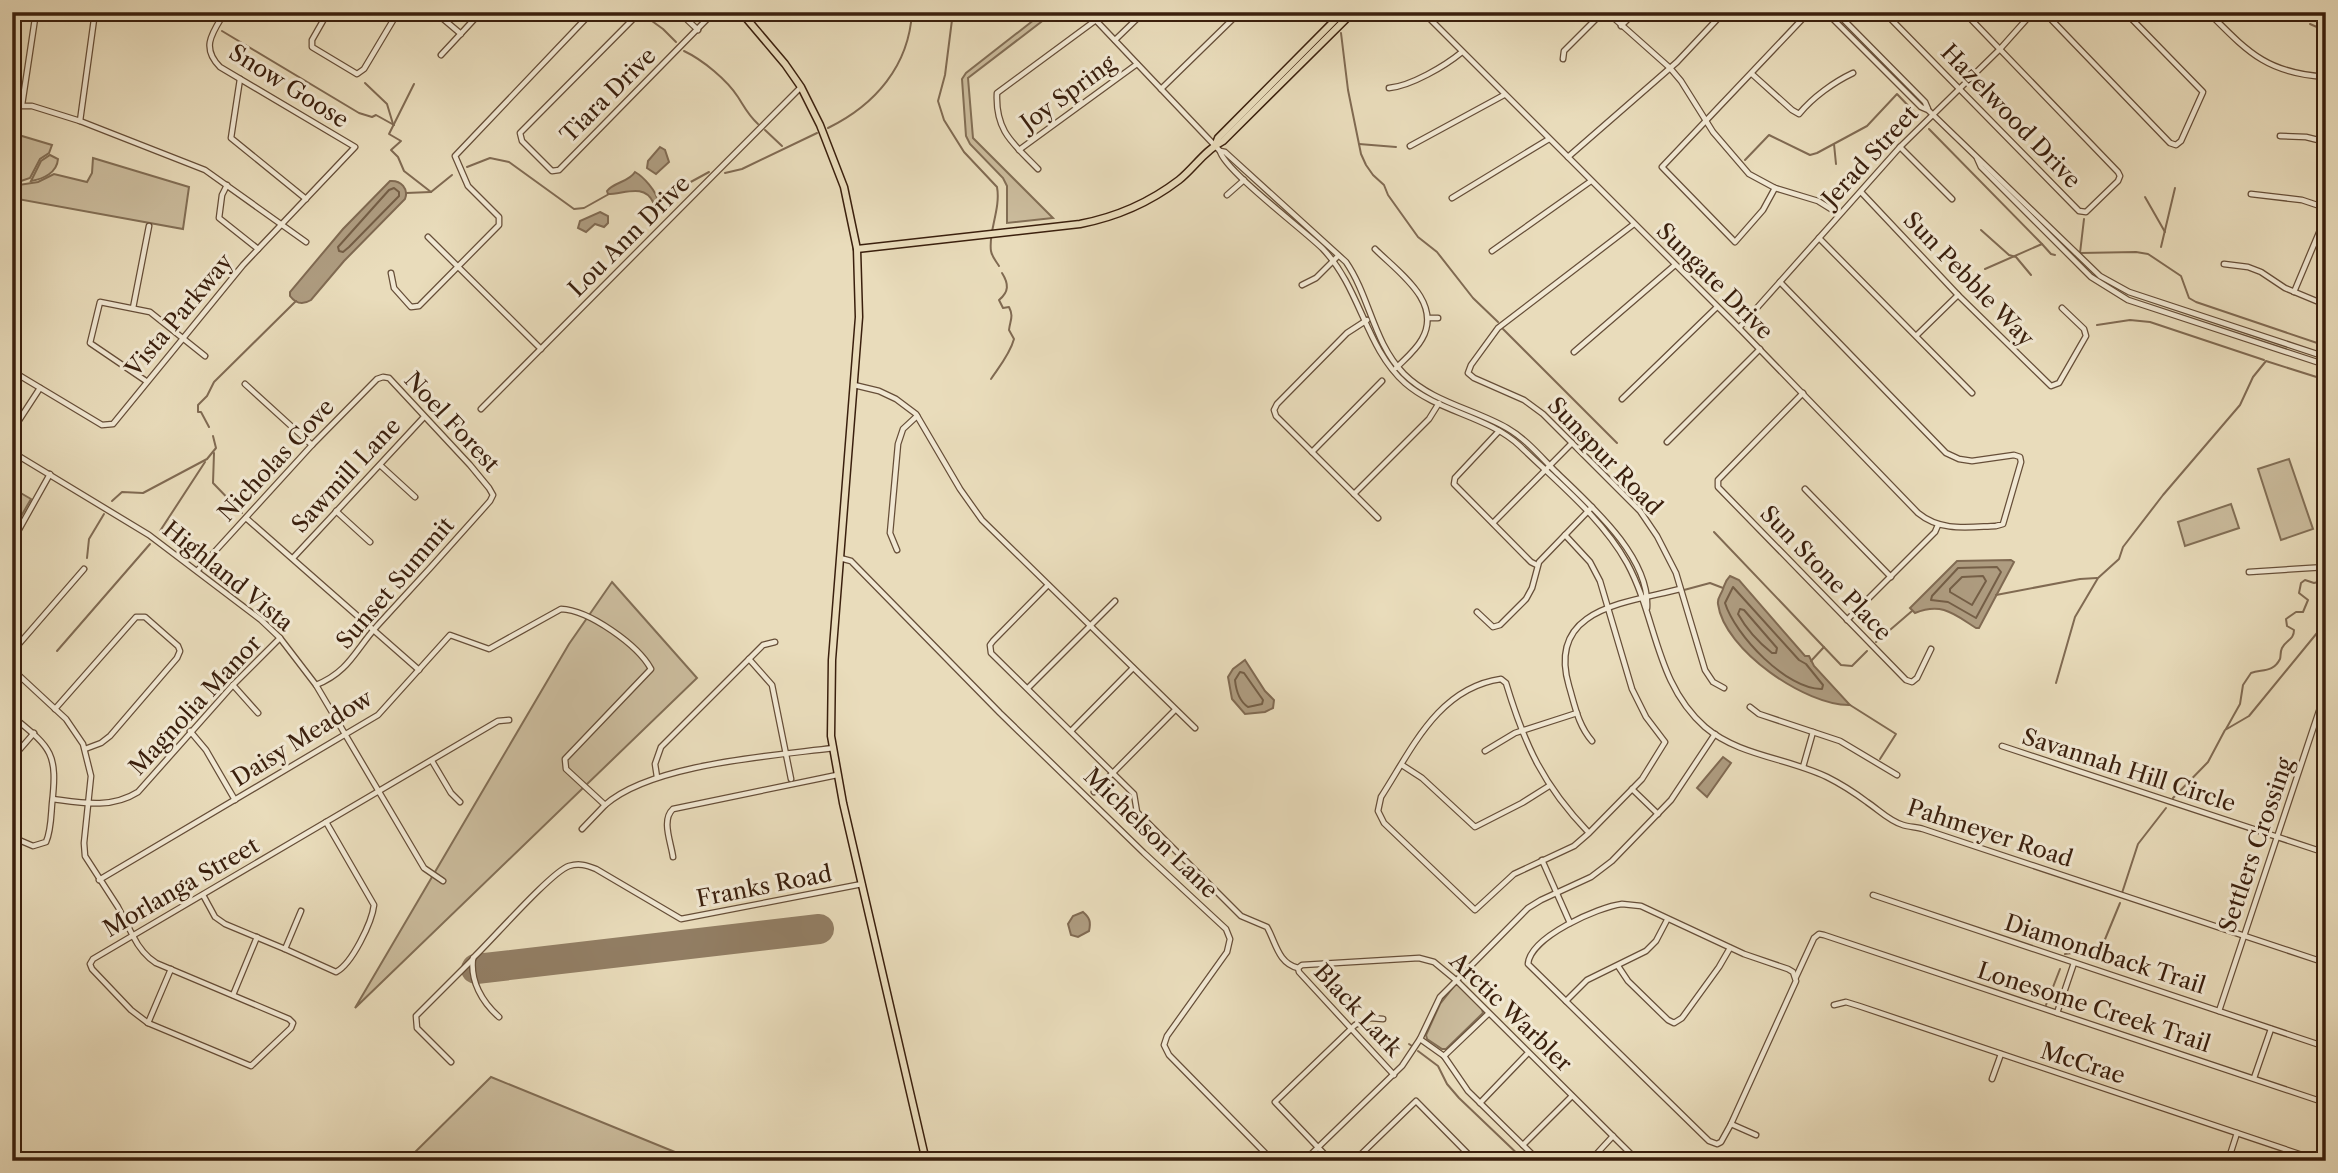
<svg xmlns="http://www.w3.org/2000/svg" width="2338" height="1173" font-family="'Libre Caslon Text',serif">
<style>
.green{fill:#cbbc9d;stroke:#826e55;stroke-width:2}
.water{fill:#ae9c80;stroke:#806a52;stroke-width:2}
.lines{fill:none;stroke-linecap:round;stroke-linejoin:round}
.shore{stroke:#745e46;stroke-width:2}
.stream{stroke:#806a52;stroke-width:2}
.runway{stroke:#927e64;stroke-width:30}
.minor-casing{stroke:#664e38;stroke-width:7}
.major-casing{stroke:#3a1f0d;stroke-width:9}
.minor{stroke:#f1e8d3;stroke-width:4.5}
.major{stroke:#e9dcbb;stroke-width:6}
.labels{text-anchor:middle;stroke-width:6;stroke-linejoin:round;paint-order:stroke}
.street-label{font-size:23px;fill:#3a1f0d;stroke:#f1e8d3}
</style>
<rect width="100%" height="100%" fill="#e9dcbb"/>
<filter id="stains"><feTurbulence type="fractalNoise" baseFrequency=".00286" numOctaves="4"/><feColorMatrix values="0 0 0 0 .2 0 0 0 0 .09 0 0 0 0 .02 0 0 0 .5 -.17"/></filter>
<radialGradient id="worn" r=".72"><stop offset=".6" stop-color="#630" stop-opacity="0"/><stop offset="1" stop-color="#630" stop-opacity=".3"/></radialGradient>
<!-- green -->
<g class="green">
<polygon points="1044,12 1054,12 968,78 973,138 1053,218 1007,223 1007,186 1003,178 970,144 966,136 962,79 966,73"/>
<polygon points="12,133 52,145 49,153 40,159 30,178 12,184"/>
<path d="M50 155 58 159C57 173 43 179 31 181L41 161Z"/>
<polygon points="93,158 189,187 183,229 12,198 12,186 38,182 54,174 87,182 92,173"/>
<polygon points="2289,459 2313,529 2281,540 2258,469"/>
<polygon points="12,488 31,499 12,532"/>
<polygon points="2231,504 2239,528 2185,546 2178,522"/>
<polygon points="612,582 697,678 355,1008 569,644"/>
<polygon points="1455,985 1459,985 1482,1009 1483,1013 1446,1049 1442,1049 1427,1039 1426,1035 1440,1004"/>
<polygon points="491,1077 697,1161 406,1161"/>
</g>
<!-- water -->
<g class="water">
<polygon points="660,147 665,150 669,162 656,174 647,168 648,161"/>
<path d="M635 172C644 177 656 191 658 201L653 202C644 183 624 194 608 194L607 191C614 182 629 182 635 172Z"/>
<path d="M390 181C401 180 409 189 405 199L344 261 311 300C303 305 296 304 290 296V292L343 229Z"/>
<polygon points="600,212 608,216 608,223 604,227 595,224 586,232 578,228 580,221"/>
<path d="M2011 560 2014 562 1979 628H1976C1954 614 1942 602 1915 613L1910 608 1957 561Z"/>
<path d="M1730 576 1739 580 1805 656H1809L1814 666 1850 705C1806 706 1724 650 1718 604 1717 598 1721 595 1723 589 1725 583 1725 581 1730 576Z"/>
<polygon points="1245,660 1265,691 1274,700 1273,708 1265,712 1245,714 1232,699 1228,677 1233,669"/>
<polygon points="1723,757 1731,763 1707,797 1697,788"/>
<path d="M1083 912C1090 918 1091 922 1089 931L1078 937 1071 935 1068 924 1073 916Z"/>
</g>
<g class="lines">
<!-- shore -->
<g class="shore">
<polygon points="394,188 399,192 399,196 349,247 343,252 339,251 338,247 389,190"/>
<polygon points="1997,567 2001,572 1976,618 1948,602 1931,600 1932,596 1958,568"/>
<polygon points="1983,576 1986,581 1972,605 1950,592 1950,589 1962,577"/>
<path d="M1733 587 1799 660 1806 664 1823 685 1822 689C1787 690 1735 635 1725 603Z"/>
<path d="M1740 609 1744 610 1777 648 1776 653H1772C1758 642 1747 630 1738 614Z"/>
<path d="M1240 672 1244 673 1263 700 1262 704 1248 707C1239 701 1236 690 1235 680Z"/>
</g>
<!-- stream -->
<g class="stream">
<polyline points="622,12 627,15"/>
<path d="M953 12 945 75 938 101 944 120 964 152 997 187C1001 209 988 232 991 251 992 257 996 261 999 266"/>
<polyline points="1333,12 1334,15"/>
<polyline points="645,16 663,29 676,42"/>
<polyline points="2310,24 2326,31"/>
<polyline points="222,31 359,113 372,117 376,115 394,125"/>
<polyline points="1341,33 1348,90 1361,154 1366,165 1373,175 1384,185 1388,195 1418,237 1437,252 1473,298 1498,322"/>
<path d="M684 51C703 60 727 80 738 97 745 108 748 115 758 124"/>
<polyline points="365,83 387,104 393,124"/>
<polyline points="414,84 389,134 401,141 391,150 398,157 404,171 431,192 452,175"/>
<path d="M828 128C875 105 909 66 912 12"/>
<polyline points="1929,129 2042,244"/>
<polyline points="765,130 782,146"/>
<polyline points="1359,144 1396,147"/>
<polyline points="1834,144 1836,164"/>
<polyline points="1745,160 1769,135 1810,155 1817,153 1867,126 1897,94 1919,117"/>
<polyline points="467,167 490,158 509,162 574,209 584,208 609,194"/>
<polyline points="725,173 742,169 817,133"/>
<polyline points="406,193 431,192"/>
<polyline points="656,195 687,184 709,172"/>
<polyline points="2145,197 2165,232"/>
<polyline points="2084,219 2080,253 2136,252 2148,254 2181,276 2189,298 2196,302 2326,346"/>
<polyline points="1981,230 2009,255 2016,257 2031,275"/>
<polyline points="2161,247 2175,188"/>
<polyline points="1985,269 2042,244 2051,254 2055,255"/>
<polyline points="2097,325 2130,320 2150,322 2264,360"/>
<polyline points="1503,329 1617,443"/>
<path d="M991 379C999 367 1010 354 1014 339L1009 330C1010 320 1014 317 1009 307L1003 308 999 300C1009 292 1009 284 1002 273"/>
<polyline points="209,427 201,412 198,412 198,405 207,396 214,382 296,301"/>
<polyline points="214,453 213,483 242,513"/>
<polyline points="112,501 122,492 143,493 207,459 216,448 213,436"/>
<polyline points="160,531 205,462"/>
<polyline points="1714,532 1841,665 1852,666 1867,651"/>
<polyline points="87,558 89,539 104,514"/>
<polyline points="1684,590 1710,583 1723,588"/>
<polyline points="1996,595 2080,579 2097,578"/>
<polyline points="1876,642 1912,611"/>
<polyline points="57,651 150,544"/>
<polyline points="1811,661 1824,647"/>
<polyline points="2056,683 2075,617 2098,578 2119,559 2123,547 2163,495 2240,405 2253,377 2266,361 2326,380"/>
<polyline points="1850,705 1896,734 1880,759"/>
<path d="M2226 729 2240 704 2243 685 2251 673C2262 669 2273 673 2280 659 2281 656 2280 652 2282 648 2286 640 2294 640 2294 630L2287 626 2286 619 2296 612H2303L2308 600 2299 593 2301 583 2305 580 2314 583 2326 580"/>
<polyline points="2173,798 2208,762 2225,730 2249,716 2326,622"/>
<polyline points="2122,893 2138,844 2166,808"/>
<polyline points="2065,954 2101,949 2120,903"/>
<polyline points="2046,1005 2060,969"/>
<polyline points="1409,1044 1412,1046"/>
<polyline points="1418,1051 1438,1066 1447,1084 1459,1098 1525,1161"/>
</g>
<!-- runway -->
<polyline class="runway" points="476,969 819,929"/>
<!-- minor casing -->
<g class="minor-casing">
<g id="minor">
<polyline points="254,12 258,12"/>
<polyline points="328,12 312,40 312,47 357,74 364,69 398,12"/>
<polyline points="435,12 461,34"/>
<polyline points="640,12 520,133 522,141 552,171 559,170 714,12"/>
<polyline points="679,12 698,30"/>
<path d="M1088 12 1220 151 1225 152 1346 262C1370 297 1373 342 1404 374 1432 402 1474 409 1507 428 1526 439 1540 456 1555 471 1589 504 1650 556 1647 608"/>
<path d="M1423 12 1739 328 1918 513C1941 532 1968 527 1996 526L2003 524 2021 462 2020 457 2014 455 1972 461 1959 459 1946 453 1780 282"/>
<polyline points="1607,12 1670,68 1681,81 1713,132 1749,174 1775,188 1818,201 1839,214"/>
<polyline points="1826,12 1921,107 1928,110 2100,276 2129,292 2326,357"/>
<polyline points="1836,12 1925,102 1928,109"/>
<polyline points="1884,12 2079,211 2086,212 2118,181 2120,176 2118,172 1964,12"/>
<polyline points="2044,12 2170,143 2176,145 2181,141 2203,92 2125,12"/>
<path d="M2208 12C2248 52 2266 73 2326 77"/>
<polyline points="1510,13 1513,12"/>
<polyline points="1621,26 1635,12"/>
<polyline points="1115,40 1144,12"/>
<polyline points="441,55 481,12"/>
<polyline points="1563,59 1564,51 1603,12"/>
<path d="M1752 74 1792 110 1799 114C1813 97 1834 82 1853 73"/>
<polyline points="240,79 231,138 306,199"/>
<path d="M1389 88C1411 86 1445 66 1462 52"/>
<polyline points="1161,89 1240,12"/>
<polyline points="22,105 36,12"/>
<polyline points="12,106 32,106 80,121 205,170 306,242"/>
<polyline points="80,121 95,12"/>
<polyline points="2280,136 2306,137 2326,142"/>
<polyline points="1410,146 1504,95"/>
<polyline points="1900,147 1952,199"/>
<polyline points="1019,150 1137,64"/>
<path d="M1220 151C1224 170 1304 230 1323 249 1361 289 1365 347 1405 383 1438 412 1488 416 1520 446 1557 482 1602 518 1627 563 1657 618 1655 683 1705 727 1739 756 1788 758 1827 777 1841 784 1855 793 1867 802 1879 810 1889 821 1903 825 1909 827 1917 827 1923 829L2326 963"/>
<polyline points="1568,157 1677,62 1724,12"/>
<polyline points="1977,158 1981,167 2091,277 2128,300 2326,365"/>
<path d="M1038 169C1014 144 995 132 997 93L1096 20"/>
<polyline points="227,185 222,195 219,218 258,249"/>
<polyline points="1775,188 1763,210 1735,242 1662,167 1809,12"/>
<polyline points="1861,192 1958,295 2051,386 2059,383 2086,336 2084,329 2062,308"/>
<polyline points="2251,194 2302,200 2326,208"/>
<polyline points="1227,195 1244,180"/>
<polyline points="1452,198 1549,139"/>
<polyline points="1634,224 1498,328 1471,365 1468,373 1474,378 1524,400 1543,414 1640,511 1657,536 1676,573 1705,670 1713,682 1724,688"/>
<polyline points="428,237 541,349"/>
<polyline points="1819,238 1972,393"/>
<path d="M1375 249C1398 272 1443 302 1422 339 1416 350 1405 359 1396 368"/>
<polyline points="1492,251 1591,181"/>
<polyline points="2224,264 2248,267 2261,272 2285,288 2326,305"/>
<polyline points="391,273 394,288 411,307 419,306 499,225 499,217 468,186 455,156 592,12"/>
<polyline points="1302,285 1316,278 1338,256"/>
<polyline points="2294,292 2326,216"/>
<polyline points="133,308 149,226"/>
<polyline points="1428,318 1438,318"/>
<polyline points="1367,320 1347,333 1277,404 1274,410 1276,416 1378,518"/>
<polyline points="1739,328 1900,147 2000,49 2033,12"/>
<polyline points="1917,335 1958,295"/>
<polyline points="1574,352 1675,265"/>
<path d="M12 371 102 425 113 424 243 265 355 147 220 67C200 47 213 32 225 12"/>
<polyline points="146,381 90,343 100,302 150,312 205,356"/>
<polyline points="245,384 312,445"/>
<polyline points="854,385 879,391 896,399 916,414 960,489 982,520 1195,728"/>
<polyline points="1803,393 1718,480 1718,487 1906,680 1912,682 1917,678 1931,649"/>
<polyline points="1622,399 1717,307"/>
<polyline points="481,409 801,87"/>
<polyline points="12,431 40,388"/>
<polyline points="1499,431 1455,478 1454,484 1531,562 1537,565"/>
<polyline points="1667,442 1760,349"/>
<polyline points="12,452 149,535 261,620 280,638 316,685 424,868 443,881"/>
<polyline points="1312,452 1382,381"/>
<polyline points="380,465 415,497"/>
<polyline points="1805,489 1891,577"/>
<polyline points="1354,494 1429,419 1439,403"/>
<polyline points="336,511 370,542"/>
<polyline points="246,518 419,670"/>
<polyline points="1493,523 1572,443"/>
<path d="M1565 535 1590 562 1600 581 1632 689 1646 717 1665 742 1642 779 1589 833 1574 846 1514 874 1475 910 1384 823 1378 811 1381 797C1412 749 1438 688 1501 679L1506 683C1525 746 1543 785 1589 833"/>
<polyline points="12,542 50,474"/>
<polyline points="897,550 890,533 898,444 903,429 917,416"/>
<polyline points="293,558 424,417"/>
<polyline points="840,558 851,561 1000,713 1144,853 1226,929 1230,939 1227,952 1167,1036 1164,1045 1169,1055 1273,1161"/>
<path d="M198 570 312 445 377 379 383 377 389 378 470 465 489 488 493 495 490 501C453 543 415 585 377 626 356 649 349 672 316 685"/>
<polyline points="2249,572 2326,567"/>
<path d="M1048 585 993 641 990 645 991 653 1134 794 1137 812 1241 916 1267 927C1276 943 1278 963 1298 968L1302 965 1419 958 1434 962 1457 981 1638 1161"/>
<polyline points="1477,612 1493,627 1500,625 1526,599 1532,588 1539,562 1592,507"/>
<polyline points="1847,620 1935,532 1938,525"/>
<polyline points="12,652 84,569"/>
<polyline points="749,659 772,685 791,779"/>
<path d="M12 669 66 719 83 744 91 776 84 843 85 856 118 907 133 936C139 948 145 956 156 963L289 1019 293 1023 291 1028 251 1066 148 1023 131 1010 92 969 90 964 93 959C228 879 363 801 498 721L509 720"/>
<polyline points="233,685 258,713"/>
<polyline points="1028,688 1115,601"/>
<polyline points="1750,707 1759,714 1840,741 1897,775"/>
<polyline points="55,709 136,617 145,617 178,646 180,651 177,658 110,736 101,743 85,749"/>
<path d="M12 716C51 748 58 752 52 804 51 816 51 831 46 842L33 846 12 837"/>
<polyline points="190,731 206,750 235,800"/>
<polyline points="1071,731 1133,668"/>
<path d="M1592 741C1578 725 1575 706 1569 686 1546 608 1626 603 1680 589"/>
<polyline points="2002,746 2326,853"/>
<polyline points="1485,751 1515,733 1577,713"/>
<polyline points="14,756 34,733"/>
<polyline points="432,761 451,793 460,802"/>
<polyline points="1402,765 1422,778 1475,827 1522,803 1549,786"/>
<polyline points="1803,767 1813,732"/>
<polyline points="657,777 655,764 661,747 763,645 775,642"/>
<polyline points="1632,789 1658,814"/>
<polyline points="1094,792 1175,710"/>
<path d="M53 799C82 803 111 809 138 792L233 685 280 638"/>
<polyline points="582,829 605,805"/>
<path d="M673 857C671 842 661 820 673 809L837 775"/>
<polyline points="1542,860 1570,923"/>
<path d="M99 880 378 715 450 635 489 649 561 609C589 610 638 645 651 669L565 759 566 769 605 805C651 764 771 756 833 748"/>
<polyline points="203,895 215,917 225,924 285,949"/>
<polyline points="1873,895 2326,1047"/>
<path d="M1622 904 1641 906 1744 954 1788 969 1793 972 1796 981 1731 1124 1721 1142 1717 1144 1709 1141 1528 964C1530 937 1598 907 1622 904Z"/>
<path d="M301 911 285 949 336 972C352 964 372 922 374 905L326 822"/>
<polyline points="1618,966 1628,981 1668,1020 1674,1023 1682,1018 1719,967 1730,948"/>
<polyline points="1298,968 1299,972 1394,1075"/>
<polyline points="1796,977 1814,938 1819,934 1824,935 2326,1103"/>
<polyline points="233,995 257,937"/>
<polyline points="1566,1001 1587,980 1646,951 1656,941 1667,920"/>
<polyline points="1834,1005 1846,1002 1859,1006 2320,1161"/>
<polyline points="2219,1011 2326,690"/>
<polyline points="2057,1013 2074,963"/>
<path d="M499 1017C482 1002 470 981 473 958 491 941 551 872 569 866 579 863 586 865 596 869L681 919 862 884"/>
<polyline points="148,1023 171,969"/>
<polyline points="1420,1039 1444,1056 1468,1091 1539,1161"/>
<polyline points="1444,1056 1488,1014"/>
<polyline points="451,1062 417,1028 416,1016 473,959"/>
<polyline points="2254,1078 2271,1029"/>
<polyline points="1992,1079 2001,1054"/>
<polyline points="1480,1103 1528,1053"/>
<polyline points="1731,1124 1756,1135"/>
<polyline points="1523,1145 1572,1096"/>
<polyline points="1304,1161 1402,1066 1420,1039 1440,997 1448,989 1528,908 1541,900 1591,877 1612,861 1671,800 1715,734"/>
<polyline points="1331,1161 1275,1102 1355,1025 1370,1018 1383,1019"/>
<polyline points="1354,1161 1416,1101 1475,1161"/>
<polyline points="1590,1161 1613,1136"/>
<polyline points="2228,1161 2237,1133"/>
</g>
</g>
<!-- major casing -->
<g class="major-casing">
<g id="major">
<polyline points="741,12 785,64 801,87 820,125 844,187 857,249 859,317 832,660 831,736 843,803 926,1161"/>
<polyline points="1215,146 1218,138 1343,12"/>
<path d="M857 249 1080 224C1116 217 1149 203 1179 180 1194 168 1205 150 1223 141L1353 12"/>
</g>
</g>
<!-- minor -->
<use href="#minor" class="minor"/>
<!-- major -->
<use href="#major" class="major"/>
</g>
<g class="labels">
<!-- street labels -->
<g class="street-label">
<text transform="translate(289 86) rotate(32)" y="8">Snow Goose</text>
<text transform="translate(1068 93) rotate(-36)" y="8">Joy Spring</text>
<text transform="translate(608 95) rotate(-45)" y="8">Tiara Drive</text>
<text transform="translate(2011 116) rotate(46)" y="8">Hazelwood Drive</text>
<text transform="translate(1870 156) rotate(-47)" y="8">Jerad Street</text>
<text transform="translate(629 236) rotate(-45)" y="8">Lou Ann Drive</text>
<text transform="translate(1969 279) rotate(46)" y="8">Sun Pebble Way</text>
<text transform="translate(1715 281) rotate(45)" y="8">Sungate Drive</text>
<text transform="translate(179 315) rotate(-50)" y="8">Vista Parkway</text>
<text transform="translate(452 422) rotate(47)" y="8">Noel Forest</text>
<text transform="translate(1605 456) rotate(46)" y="8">Sunspur Road</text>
<text transform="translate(276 460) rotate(-47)" y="8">Nicholas Cove</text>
<text transform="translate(346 475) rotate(-47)" y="8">Sawmill Lane</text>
<text transform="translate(1826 573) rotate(46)" y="8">Sun Stone Place</text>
<text transform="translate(228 576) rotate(39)" y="8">Highland Vista</text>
<text transform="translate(395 583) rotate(-49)" y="8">Sunset Summit</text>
<text transform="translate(195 705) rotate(-47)" y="8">Magnolia Manor</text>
<text transform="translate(302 738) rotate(-32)" y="8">Daisy Meadow</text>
<text transform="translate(2129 770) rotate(18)" y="8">Savannah Hill Circle</text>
<text transform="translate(1151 833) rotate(44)" y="8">Michelson Lane</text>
<text transform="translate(1990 833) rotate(18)" y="8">Pahmeyer Road</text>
<text transform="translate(2256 845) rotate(-71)" y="8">Settlers Crossing</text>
<text transform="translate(764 886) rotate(-11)" y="8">Franks Road</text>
<text transform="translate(181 887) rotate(-30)" y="8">Morlanga Street</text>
<text transform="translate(2105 954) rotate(18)" y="8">Diamondback Trail</text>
<text transform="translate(2094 1007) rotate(18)" y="8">Lonesome Creek Trail</text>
<text transform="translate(1358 1010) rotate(47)" y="8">Black Lark</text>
<text transform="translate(1511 1012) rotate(44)" y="8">Arctic Warbler</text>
<text transform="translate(2083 1063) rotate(18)" y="8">McCrae</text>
</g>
</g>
<!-- margin -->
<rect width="2338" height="1173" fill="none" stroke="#e9dcbb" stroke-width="42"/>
<rect x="14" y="14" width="2310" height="1145" fill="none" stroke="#3a1f0d" stroke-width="3.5"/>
<rect x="21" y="21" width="2296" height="1131" fill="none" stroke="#3a1f0d" stroke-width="2"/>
<rect width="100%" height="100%" filter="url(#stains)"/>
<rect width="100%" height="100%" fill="url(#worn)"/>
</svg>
